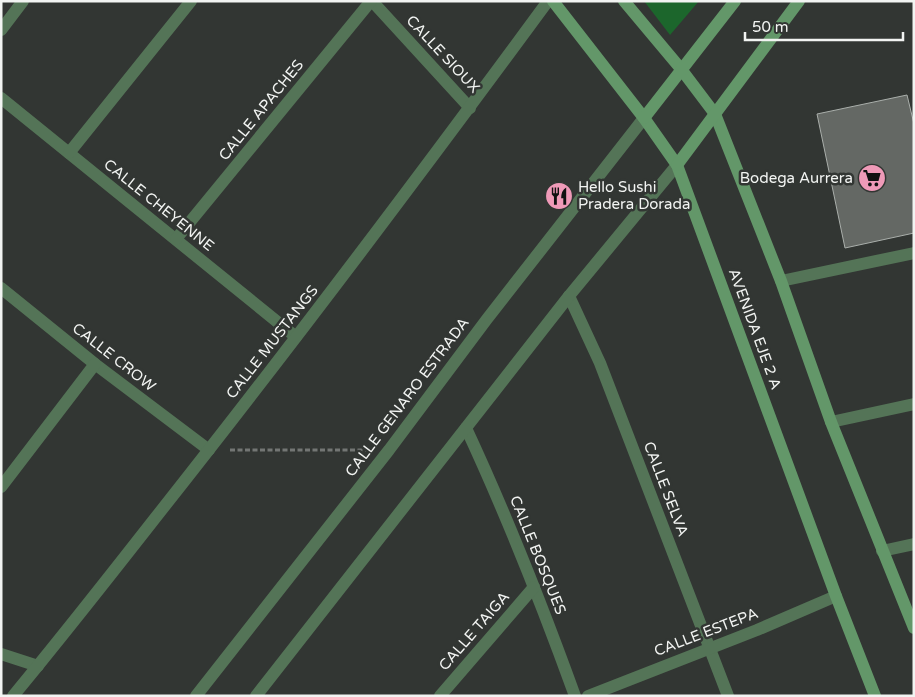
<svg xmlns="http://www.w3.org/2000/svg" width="915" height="697" font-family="'Varela Round',sans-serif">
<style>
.green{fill:#1c662c}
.building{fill:#646864;stroke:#aaafab}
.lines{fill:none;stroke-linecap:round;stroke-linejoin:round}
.path{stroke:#737674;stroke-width:3;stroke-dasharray:5 2.5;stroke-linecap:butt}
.street{stroke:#547457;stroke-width:12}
.secondary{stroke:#639769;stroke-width:12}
.labels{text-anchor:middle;stroke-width:5;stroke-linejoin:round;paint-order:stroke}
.street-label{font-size:15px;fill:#f2f4f2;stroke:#323633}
.poi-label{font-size:15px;fill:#f2f4f2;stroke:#323633;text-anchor:end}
</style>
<rect width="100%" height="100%" fill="#323633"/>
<!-- green -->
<polygon class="green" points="644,1 699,1 670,35"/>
<!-- building -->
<polygon class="building" points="907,95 914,124 914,233 845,248 817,114"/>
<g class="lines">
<!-- path -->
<polyline class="path" points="230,450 369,450"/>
<!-- street -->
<g class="street">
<polyline points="372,1 470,108"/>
<polyline points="1,30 23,1"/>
<polyline points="1,98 296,337"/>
<polyline points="69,153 191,1"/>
<polyline points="176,239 371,1"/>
<polyline points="781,281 914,253"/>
<polyline points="1,288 95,364 209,450"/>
<polyline points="569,296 600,363 728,696"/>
<polyline points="831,422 914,404"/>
<path d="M466 428C507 516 542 605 575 696"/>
<polyline points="1,487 95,364"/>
<polyline points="882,551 914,544"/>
<polyline points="1,654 38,666"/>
<path d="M13 696C62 637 109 577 156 517 290 348 420 175 548 1"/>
<polyline points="196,696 389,450 487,319 644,118"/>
<polyline points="256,696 569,296 677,165"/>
<polyline points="440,696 534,587"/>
<polyline points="588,696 757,630 836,596"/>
</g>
<!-- secondary -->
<g class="secondary">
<polyline points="553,1 644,118 677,165 836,596 875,696"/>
<polyline points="624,1 681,69 715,114 781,281 831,422 914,628"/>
<polyline points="644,118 735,1"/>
<polyline points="677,165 799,1"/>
</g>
</g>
<!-- icons -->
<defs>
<g id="supermarket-disc" transform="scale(1.4375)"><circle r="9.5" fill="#ef9ab8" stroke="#323633"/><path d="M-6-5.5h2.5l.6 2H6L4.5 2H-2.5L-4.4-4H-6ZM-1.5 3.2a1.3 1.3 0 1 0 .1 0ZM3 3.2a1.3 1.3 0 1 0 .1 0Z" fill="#111"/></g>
<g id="restaurant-disc" transform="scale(1.4375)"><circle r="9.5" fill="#ef9ab8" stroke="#323633"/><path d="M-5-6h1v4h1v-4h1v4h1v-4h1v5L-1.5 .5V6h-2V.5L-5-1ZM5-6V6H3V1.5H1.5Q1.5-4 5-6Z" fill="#111"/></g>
</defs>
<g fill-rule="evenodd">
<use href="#supermarket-disc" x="872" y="178"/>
<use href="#restaurant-disc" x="559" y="196"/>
</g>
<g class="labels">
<!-- street labels -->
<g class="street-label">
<text transform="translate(443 54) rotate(47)" y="5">CALLE SIOUX</text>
<text transform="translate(261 110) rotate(-51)" y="5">CALLE APACHES</text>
<text transform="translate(159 205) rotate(39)" y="5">CALLE CHEYENNE</text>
<text transform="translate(755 329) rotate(70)" y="5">AVENIDA EJE 2 A</text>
<text transform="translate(272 342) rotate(-52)" y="5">CALLE MUSTANGS</text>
<text transform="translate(114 357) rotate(38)" y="5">CALLE CROW</text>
<text transform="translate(407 397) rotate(-53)" y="5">CALLE GENARO ESTRADA</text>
<text transform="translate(666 489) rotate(69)" y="5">CALLE SELVA</text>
<text transform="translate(538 555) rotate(68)" y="5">CALLE BOSQUES</text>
<text transform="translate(474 631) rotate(-49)" y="5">CALLE TAIGA</text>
<text transform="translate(706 632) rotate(-21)" y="5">CALLE ESTEPA</text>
</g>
<!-- poi labels -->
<g class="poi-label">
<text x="853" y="183">Bodega Aurrera</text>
<text x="578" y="192" text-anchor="start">Hello Sushi<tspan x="578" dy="17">Pradera Dorada</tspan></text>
</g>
</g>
<!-- border -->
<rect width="915" height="697" fill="none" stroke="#f2f4f2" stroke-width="5"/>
<!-- scale -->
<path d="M745 32v8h158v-8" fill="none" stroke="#f2f4f2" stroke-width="2.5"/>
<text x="752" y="32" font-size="15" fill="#f2f4f2" stroke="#323633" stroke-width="4" paint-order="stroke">50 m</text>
</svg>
